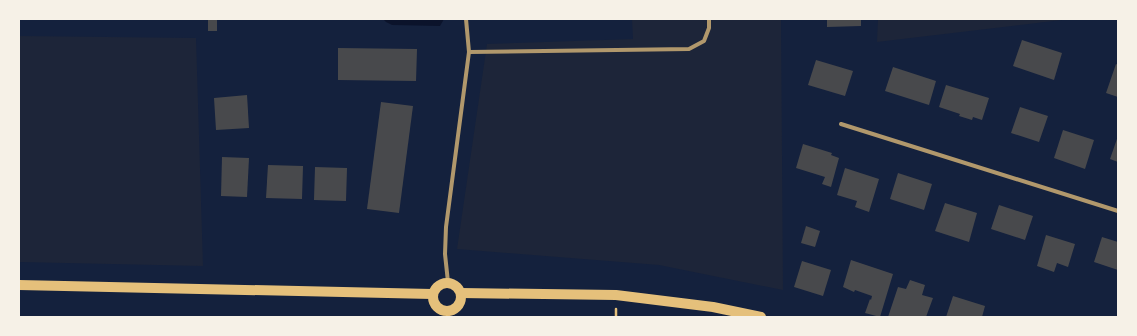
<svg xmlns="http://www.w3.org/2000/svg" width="1137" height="336" font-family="'Open Sans',sans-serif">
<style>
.green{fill:#1d2539}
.water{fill:#0b132b}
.building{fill:#48494c}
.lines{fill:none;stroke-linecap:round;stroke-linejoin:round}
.path{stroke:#e5c07b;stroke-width:2.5}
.minor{stroke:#b1986c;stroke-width:4}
.primary{stroke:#e5c07b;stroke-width:10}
</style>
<rect width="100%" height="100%" fill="#14213d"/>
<!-- green -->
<g class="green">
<polygon points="632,19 781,19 783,290 659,265 457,249 487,44 633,39"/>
<polygon points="878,19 1070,19 877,42"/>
<polygon points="19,36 196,38 203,266 19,262"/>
</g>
<!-- water -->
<polygon class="water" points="383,19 444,19 440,26 392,25 386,22"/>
<!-- building -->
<g class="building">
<rect x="208" y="19" width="9" height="12"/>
<polygon points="827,19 861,19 861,26 827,27"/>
<polygon points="1022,40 1062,53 1054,80 1013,66"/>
<polygon points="338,48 417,49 416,81 338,80"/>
<polygon points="816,60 853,71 845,96 808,85"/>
<polygon points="1116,64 1118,65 1118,97 1106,93"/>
<polygon points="893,67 936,81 929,105 885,91"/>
<polygon points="946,85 989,98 982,120 973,117 972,120 959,116 960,114 939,107"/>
<polygon points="247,95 249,128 216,130 214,98"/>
<polygon points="381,102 413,106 399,213 367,209"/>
<polygon points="1020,107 1048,116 1039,142 1011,133"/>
<polygon points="1063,130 1094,140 1085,169 1054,158"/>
<polygon points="1118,136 1118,162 1110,159"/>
<polygon points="803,144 832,153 831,155 839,158 831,187 822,184 825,177 796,168"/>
<polygon points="222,157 249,158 247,197 221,196"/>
<polygon points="268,165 303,166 302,199 266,198"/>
<polygon points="315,167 347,168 346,201 314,200"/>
<polygon points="845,168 879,179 869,212 855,207 857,201 837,195"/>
<polygon points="898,173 932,184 924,210 890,199"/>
<polygon points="945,203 977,213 969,242 935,231"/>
<polygon points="999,205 1033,216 1025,240 991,229"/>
<polygon points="806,226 820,231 815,247 801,243"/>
<polygon points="1046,235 1075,244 1068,267 1057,263 1054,272 1037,266"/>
<polygon points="1102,237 1118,242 1118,270 1094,262"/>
<polygon points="851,260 893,274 880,317 865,313 870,299 871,300 872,296 855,290 854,292 843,287"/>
<polygon points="802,261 831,270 823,296 794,287"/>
<polygon points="910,280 925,285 922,295 933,298 926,317 888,317 898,287 906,289"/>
<polygon points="953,296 985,306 982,317 946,317"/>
</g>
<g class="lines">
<!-- path -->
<polyline class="path" points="616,317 616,309"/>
<!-- minor -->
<g class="minor">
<polyline points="469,52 689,49 704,41 709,28 709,19"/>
<polyline points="841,124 1118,211"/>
<polyline points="448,282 445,254 446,227 469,52 466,19"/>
<polyline points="448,317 448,311"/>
</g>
<!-- primary -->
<g class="primary">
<circle cx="447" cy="297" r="14"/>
<polyline points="19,285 432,294"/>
<polyline points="461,293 616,295 713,307 761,317"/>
</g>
</g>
<!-- border -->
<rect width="1137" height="336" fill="none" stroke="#f6f1e7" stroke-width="40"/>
</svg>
